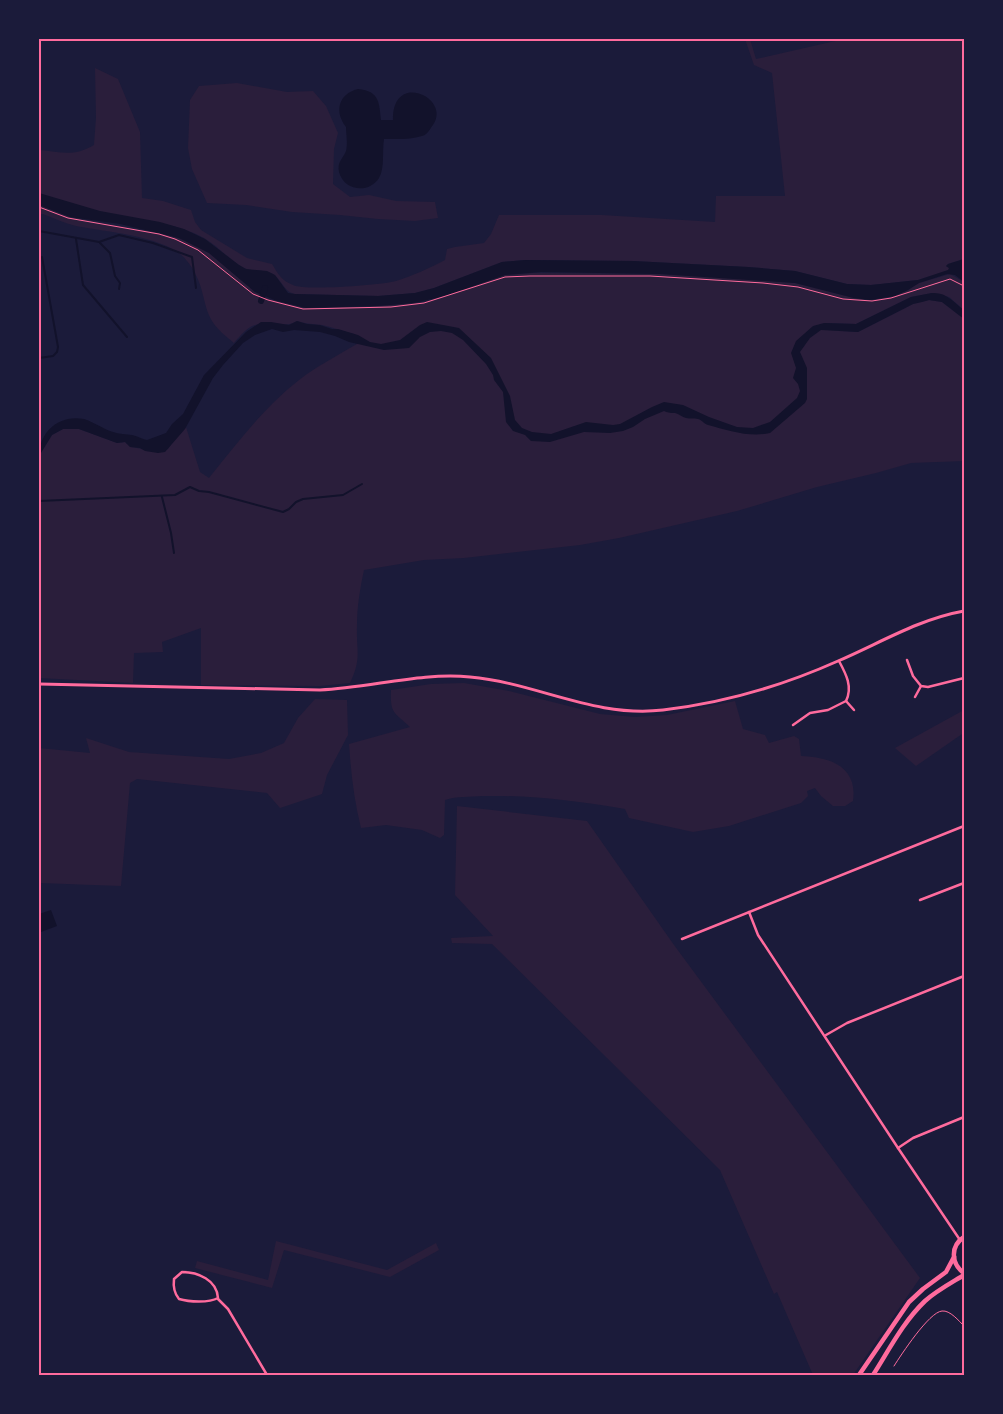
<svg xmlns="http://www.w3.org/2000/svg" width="1003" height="1414" font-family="Spectral,serif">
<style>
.green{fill:#2a1e3b}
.water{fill:#12122b}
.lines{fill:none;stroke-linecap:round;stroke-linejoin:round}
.stream{stroke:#12122b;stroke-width:2}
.canal{stroke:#12122b;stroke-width:6}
.path{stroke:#ff6b9d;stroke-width:1}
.service{stroke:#ff6b9d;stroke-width:1}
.minor{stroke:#ff6b9d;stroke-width:2.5}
.tertiary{stroke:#ff6b9d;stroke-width:3}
.trunk{stroke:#ff6b9d;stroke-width:4.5}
.neatline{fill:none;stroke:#ff6b9d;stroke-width:2}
</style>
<rect width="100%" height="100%" fill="#1b1b3a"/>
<!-- green -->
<g class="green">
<path d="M745 39H750L756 59 844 39H964V259L948 264 946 266 949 268V270L918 280 871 285 847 284 795 271 748 267 633 261 525 260 502 262 434 288 415 293 378 296 295 294C284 292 282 280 273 274 264 269 253 272 244 268 229 260 218 246 204 238 180 225 154 222 127 217 100 212 64 204 39 193V150C61 152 74 157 94 145L96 118 95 68 118 79 140 132 142 198 163 201 191 210 195 222 201 230 247 258 272 264C278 274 282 281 293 285 304 291 382 285 396 281 412 276 430 268 445 260L447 249 455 247 484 243 491 234 499 215H602L715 222 716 196H785L772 73 754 65Z"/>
<polygon points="237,83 287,92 313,91 326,106 338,133 334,149 333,184 350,197 369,195 396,201 435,202 438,218 415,221 378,219 340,215 292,212 246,205 207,203 192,169 188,148 190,100 199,86"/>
<path d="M39 205 70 217 165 234 186 241 209 253 255 292 269 299 306 308 377 306 424 302 505 275 533 273 660 274 757 280 795 283 854 298 870 300 890 297 908 290 919 283 950 274 964 282V310L949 297 932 293 911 297 856 324 825 323 828 330 858 332 913 304 929 300 942 302 964 319V461L911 463 876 473 817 487 737 511 619 538 580 545 464 558 424 560 364 570C360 589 357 607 357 625 356 651 362 658 350 683L320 686 201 685V628L162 642 163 652 134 653 133 683 39 678V456L52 435 63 429H79L117 443 125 442 131 447C146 449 153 455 168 449L172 443 186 427 200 472 209 478C239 441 268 402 307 374 323 363 340 354 357 344L354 334C343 332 333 327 322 325 313 324 306 324 297 321 285 329 268 321 255 325 247 327 239 337 234 343 227 337 219 331 214 324 206 313 205 301 201 288 199 280 193 268 187 261 169 236 105 232 76 226 64 223 54 218 43 214H39Z"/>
<path d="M464 683 509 691 600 714 635 717 667 715 735 701 743 729 765 735 769 743 794 736 799 739 801 756C829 757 858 766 853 801L845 806H833L821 796 815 788 807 791 808 796 801 803 729 826 693 832 629 818 625 809C578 801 530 795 483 796 470 797 457 796 445 800L444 835 440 838 422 830 386 825 361 828C354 800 351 773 349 744L410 727C394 712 390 714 391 690L431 684Z"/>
<polygon points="315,699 347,700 348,735 327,775 322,794 280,808 267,793 137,779 130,783 121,886 39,883 39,748 90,753 86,738 129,752 229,759 261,753 284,743 298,718"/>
<polygon points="964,710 962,734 916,766 895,748"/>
<polygon points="457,806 587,821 674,945 920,1278 853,1375 813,1375 777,1292 774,1294 720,1170 492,944 452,943 451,938 493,936 455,895"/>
<polygon points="276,1241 387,1270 436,1243 439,1250 390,1277 284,1250 272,1288 195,1268 197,1261 268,1280"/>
</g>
<!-- water -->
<g class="water">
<path d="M358 89C380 91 379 103 381 120H393C392 70 452 98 433 125 430 129 427 135 422 136 410 140 397 139 384 139 382 151 385 168 379 178 369 194 344 191 339 172 337 161 343 159 346 151 348 144 346 134 346 127 334 112 338 94 358 89Z"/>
<polygon points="39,193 100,211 160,222 184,229 205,239 239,265 246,269 267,271 275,275 288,293 295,294 378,296 415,293 434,288 502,262 525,260 633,261 748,267 795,271 847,284 871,285 918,280 948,270 949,268 946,266 948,264 964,259 964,282 955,275 947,274 919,283 908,290 895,296 870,300 854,298 795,283 660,274 541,272 505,275 445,296 414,303 377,306 306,308 277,301 255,292 209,253 179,238 120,224 70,217 39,205"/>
<path d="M932 293C947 292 953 302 964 310V319L942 302 929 300 922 302 913 304 858 332 821 330 810 338 800 352 807 368V399L805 403 770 433C750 438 727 430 708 425 704 424 702 420 698 419 694 418 690 419 686 418 682 417 679 414 675 413 671 413 669 413 664 411L645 419 633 427 623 431 610 433 584 432 550 442 531 441 525 435 513 431 506 422 503 392 494 380 493 375 486 364 463 340 452 333 441 331 430 332 420 337 409 348 384 350 349 342 335 336 320 332 294 330 283 332 272 329 255 335 243 343 223 365 213 378 185 429 165 452 158 453 145 451 140 448 130 447 125 442 117 443 79 429H63L52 435 39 456C39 432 59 414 84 419 94 422 103 429 113 432 119 434 126 434 132 435 137 436 142 439 147 440L166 433 172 424 183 414 204 375 246 332 261 322H271L289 325 297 321 307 324 320 325 332 329H338L358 335 370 342 381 344 400 340 420 325 427 322 459 328 491 358 510 396 515 420 522 428 532 432 551 434 586 422 613 425 620 424 652 407 664 402 683 405 709 417 737 427 753 428 770 422 797 398 800 391 798 384 793 378 796 368 791 353 796 341 813 326 824 323 856 324 911 297Z"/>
<polygon points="51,910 57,926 41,932 39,927 39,914"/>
</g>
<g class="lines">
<!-- stream -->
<g class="stream">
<polyline points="39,231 99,242 119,235 153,243 192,257 196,288"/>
<polyline points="39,235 40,251"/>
<polyline points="76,239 83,285 127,337"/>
<polyline points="100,243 110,253 115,276 120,283 119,289"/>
<polyline points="39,358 53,356 57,352 58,347 42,257"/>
<polyline points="162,497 171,533 174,553"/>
<polyline points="39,501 175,495 190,487 199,491 209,492 283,512 289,509 296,502 303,499 343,495 362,484"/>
</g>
<!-- canal -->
<polyline class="canal" points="261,301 265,288"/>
<!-- path -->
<polyline class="path" points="39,207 68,218 159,234 175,239 198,250 253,294 268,300 303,309 391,307 424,303 505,277 530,276 650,276 763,283 798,287 843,299 872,301 891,298 950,279 964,286"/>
<!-- service -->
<path class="service" d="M894 1366C901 1355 929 1312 942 1311 950 1310 959 1321 964 1326"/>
<!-- minor -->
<g class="minor">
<polyline points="907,660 913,676 921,686 928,687 964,678"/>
<polyline points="915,697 921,686"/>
<polyline points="846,701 854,710"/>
<path d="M793 725 810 713 828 710 846 701C853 687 846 674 839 661"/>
<polyline points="920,900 964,883"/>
<polyline points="749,912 758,935 898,1148 960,1240"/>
<polyline points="682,939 964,826"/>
<polyline points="826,1035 847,1023 964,976"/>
<polyline points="898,1148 913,1138 964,1117"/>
<path d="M182 1272C198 1272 217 1280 218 1298 209 1303 189 1302 179 1299 174 1293 173 1287 174 1279Z"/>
<polyline points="218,1299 228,1309 267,1375"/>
</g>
<!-- tertiary -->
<path class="tertiary" d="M39 684 320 690C370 688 421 672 470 677 537 683 594 718 663 710 724 703 782 686 838 661 880 643 919 619 964 611"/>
<!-- trunk -->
<g class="trunk">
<path d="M964 1237C950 1246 951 1264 964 1273"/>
<polyline points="859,1375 909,1302 923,1289 946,1272 954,1257"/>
<path d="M873 1375C889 1350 903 1322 925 1301 936 1291 951 1283 964 1275"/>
</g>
</g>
<!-- border -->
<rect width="1003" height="1414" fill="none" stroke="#1b1b3a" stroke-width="80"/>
<rect x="40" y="40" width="923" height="1334" class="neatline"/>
</svg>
